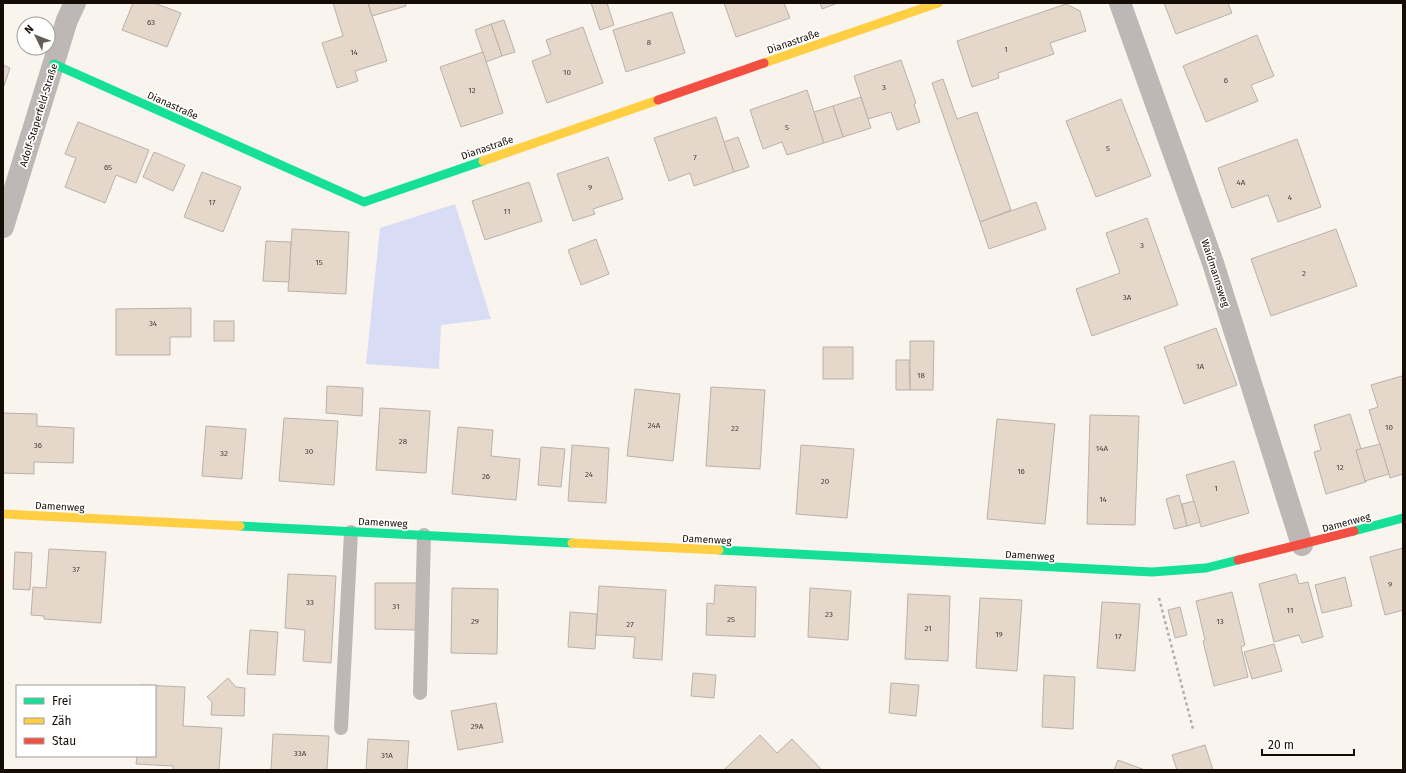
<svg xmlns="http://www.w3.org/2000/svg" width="1406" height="773" font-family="'Fira Sans',sans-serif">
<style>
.green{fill:#d8ddf5}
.building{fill:#e5d7ca;stroke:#b9b1ab}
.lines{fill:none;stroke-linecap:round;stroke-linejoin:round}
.path{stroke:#b3afab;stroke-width:2.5;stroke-dasharray:3 3;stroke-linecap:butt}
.lane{stroke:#bdb8b5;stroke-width:14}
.street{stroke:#bdb8b5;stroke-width:22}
.fast{stroke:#16e098;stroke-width:9}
.slow{stroke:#ffcf43;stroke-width:9}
.jam{stroke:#f24e42;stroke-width:9}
.labels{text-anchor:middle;stroke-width:3.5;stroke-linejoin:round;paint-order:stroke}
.number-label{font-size:8px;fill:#493f37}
.street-label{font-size:10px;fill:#150c06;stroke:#fff}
</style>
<rect width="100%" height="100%" fill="#faf4ee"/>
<!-- green -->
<polygon class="green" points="455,204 491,319 441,325 439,369 366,364 380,228"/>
<!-- building -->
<g class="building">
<polygon points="133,3 154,3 181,13 167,47 122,30"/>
<polygon points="333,3 368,3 387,61 355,71 358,81 337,88 322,43 343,36"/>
<polygon points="368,3 405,3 406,6 372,16"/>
<polygon points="591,3 607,3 614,25 600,30"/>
<polygon points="724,3 784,3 790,18 736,37"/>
<polygon points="820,3 838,3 822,9"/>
<polygon points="1164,3 1228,3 1232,13 1176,34"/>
<polygon points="1066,4 1080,11 1086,31 1050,43 1054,54 998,73 999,78 972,87 957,41"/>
<polygon points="672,12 685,53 626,72 613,30"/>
<polygon points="504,20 515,52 502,56 491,24"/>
<polygon points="491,24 502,56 486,62 475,30"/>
<polygon points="583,27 603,83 547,103 532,61 551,54 546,40"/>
<polygon points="1257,35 1274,76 1251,85 1258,101 1206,122 1183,66"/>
<polygon points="483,52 503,113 461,127 440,67"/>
<polygon points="901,60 916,103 914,104 920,122 897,130 891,112 868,119 854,76"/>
<polygon points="3,65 10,68 3,89"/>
<polygon points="943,79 957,119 977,112 1011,210 980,222 932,83"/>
<polygon points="807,90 824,143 787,155 782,142 763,149 750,110"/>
<polygon points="861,97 871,128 843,137 833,106"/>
<polygon points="1121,99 1151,176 1096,197 1066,121"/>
<polygon points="833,106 843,137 824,143 814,112"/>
<polygon points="716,117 734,172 694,186 690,173 669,181 654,138"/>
<polygon points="78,122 149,150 136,183 116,175 105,203 65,187 76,158 65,154"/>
<polygon points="738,137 749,167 734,172 724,142"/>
<polygon points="1297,139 1321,207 1278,222 1268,195 1232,208 1218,168"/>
<polygon points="154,152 185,165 173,191 143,177"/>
<polygon points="608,157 623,199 593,209 595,214 573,221 557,174"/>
<polygon points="202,172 241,187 223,232 184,217"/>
<polygon points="529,182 542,221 485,240 472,201"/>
<polygon points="1036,202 1046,229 989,249 980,222"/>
<polygon points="1147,218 1178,305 1092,336 1076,289 1120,273 1106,233"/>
<polygon points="292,229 349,232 346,294 288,291"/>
<polygon points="1336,229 1357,286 1271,316 1251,259"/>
<polygon points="596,239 609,274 581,285 568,250"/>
<polygon points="266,241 291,242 289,282 263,281"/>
<polygon points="191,308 191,337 170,337 170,355 116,355 116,309"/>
<rect x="214" y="321" width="20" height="20"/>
<polygon points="1216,328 1237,385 1184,404 1164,347"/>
<polygon points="910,341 934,341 933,390 910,390"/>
<rect x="823" y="347" width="30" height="32"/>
<polygon points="896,360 909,360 910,390 896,390"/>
<polygon points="1402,376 1403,380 1403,474 1390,478 1369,410 1378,407 1371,385"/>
<polygon points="327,386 363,388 362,416 326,413"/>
<polygon points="711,387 765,390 760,469 706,466"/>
<polygon points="635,389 680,394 673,461 627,456"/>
<polygon points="380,408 430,411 426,473 376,470"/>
<polygon points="3,413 37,414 37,426 74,428 73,463 34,462 34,474 3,473"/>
<polygon points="1350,414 1361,449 1356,450 1366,482 1326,494 1314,452 1321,450 1314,425"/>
<polygon points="1090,415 1139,416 1135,525 1087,524"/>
<polygon points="284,418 338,421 334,485 279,481"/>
<polygon points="997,419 1055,424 1045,524 987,519"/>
<polygon points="206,426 246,429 242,479 202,476"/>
<polygon points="458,427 493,430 491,456 520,459 516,500 452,494"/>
<polygon points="1380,444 1389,474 1365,481 1356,450"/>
<polygon points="572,445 609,448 606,503 568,501"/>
<polygon points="801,445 854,449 847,518 796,514"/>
<polygon points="541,447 565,449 561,487 538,485"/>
<polygon points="1234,461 1249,513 1201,527 1186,475"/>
<polygon points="1179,495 1187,526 1174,529 1166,499"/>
<polygon points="1194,501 1200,522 1187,526 1182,504"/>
<polygon points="1403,548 1403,610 1385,615 1370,557"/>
<polygon points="49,549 106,552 101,623 44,619 44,616 31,615 33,587 46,588"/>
<polygon points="15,552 32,553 30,590 13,589"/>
<polygon points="288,574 336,576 331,663 303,661 305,630 285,628"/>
<polygon points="1296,574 1299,584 1308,582 1323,637 1302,643 1299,635 1274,642 1259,584"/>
<polygon points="1345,577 1352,606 1322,613 1315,585"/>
<polygon points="375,583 417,583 416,630 375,629"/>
<polygon points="715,585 756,587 755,637 706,635 707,603 714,604"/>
<polygon points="599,586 666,590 662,660 633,658 635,637 596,635"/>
<polygon points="452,588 498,589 497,654 451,653"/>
<polygon points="810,588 851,591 848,640 808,637"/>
<polygon points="1232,592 1245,645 1241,647 1248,677 1214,686 1203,641 1205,640 1196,601"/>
<polygon points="908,594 950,596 948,661 905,659"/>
<polygon points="980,598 1022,600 1017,671 976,668"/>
<polygon points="1102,602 1140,604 1135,671 1097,668"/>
<polygon points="1180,607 1187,635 1175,638 1168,610"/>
<polygon points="570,612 597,614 595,649 568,647"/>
<polygon points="250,630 278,632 275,675 247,674"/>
<polygon points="1274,644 1282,671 1252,679 1244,652"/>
<polygon points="693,673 716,675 714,698 691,696"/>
<polygon points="1044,675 1075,677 1073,729 1042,727"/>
<polygon points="228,678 236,687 245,688 244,716 211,715 212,702 207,697"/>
<polygon points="891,683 919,685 916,716 889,713"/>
<polygon points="142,685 185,687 183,726 222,728 219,770 173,770 173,766 136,764 137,756 155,756 155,686 141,686"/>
<polygon points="496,703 503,742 458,750 451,711"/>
<polygon points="273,734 329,736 327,770 271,770"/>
<polygon points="760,735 777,753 792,739 822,770 724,770"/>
<polygon points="368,739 409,741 407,770 366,770"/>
<polygon points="1205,745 1213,770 1177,770 1172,755"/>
<polygon points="1118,760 1145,770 1114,770"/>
</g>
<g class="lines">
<!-- path -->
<polyline class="path" points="1159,598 1193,729"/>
<!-- lane -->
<g class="lane">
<polyline points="420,693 424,535"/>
<polyline points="341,728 351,532"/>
</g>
<!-- street -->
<g class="street">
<polyline points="1120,3 1213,263 1302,545"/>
<polyline points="3,227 67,20 75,3"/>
</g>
<!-- fast -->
<g class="fast">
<polyline points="54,64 364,202 483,161"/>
<polyline points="240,526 572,543"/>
<polyline points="1354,531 1403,518"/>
<polyline points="719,550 1152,572 1206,568 1238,560"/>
</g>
<!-- slow -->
<g class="slow">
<polyline points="764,63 938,3"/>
<polyline points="483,161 658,100"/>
<polyline points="3,514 240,526"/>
<polyline points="572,543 719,550"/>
</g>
<!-- jam -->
<g class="jam">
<polyline points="658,100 764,63"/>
<polyline points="1238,560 1354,531"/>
</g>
</g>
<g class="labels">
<!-- number labels -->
<g class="number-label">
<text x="151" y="25">63</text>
<text x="649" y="45">8</text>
<text x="1006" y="52">1</text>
<text x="354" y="55">14</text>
<text x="567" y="75">10</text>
<text x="1226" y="83">6</text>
<text x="884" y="90">3</text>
<text x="472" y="93">12</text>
<text x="787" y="130">5</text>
<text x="1108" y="151">5</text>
<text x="695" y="160">7</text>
<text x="108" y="170">65</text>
<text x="1241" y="185">4A</text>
<text x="590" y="190">9</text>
<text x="1290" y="200">4</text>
<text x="212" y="205">17</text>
<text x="507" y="214">11</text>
<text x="1142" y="248">3</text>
<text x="319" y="265">15</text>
<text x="1304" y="276">2</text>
<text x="1127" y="300">3A</text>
<text x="153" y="326">34</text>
<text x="1200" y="369">1A</text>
<text x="921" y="378">18</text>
<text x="654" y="428">24A</text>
<text x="1389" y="430">10</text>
<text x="735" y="431">22</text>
<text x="403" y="444">28</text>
<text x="38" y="448">36</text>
<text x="1102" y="451">14A</text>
<text x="309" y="454">30</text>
<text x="224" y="456">32</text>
<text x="1340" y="470">12</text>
<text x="1021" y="474">16</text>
<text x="589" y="477">24</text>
<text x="486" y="479">26</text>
<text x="825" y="484">20</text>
<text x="1216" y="491">1</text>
<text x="1103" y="502">14</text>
<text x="76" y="572">37</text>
<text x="1390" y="587">9</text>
<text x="310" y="605">33</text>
<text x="396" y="609">31</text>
<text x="1290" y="613">11</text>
<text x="829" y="617">23</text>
<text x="731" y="622">25</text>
<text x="475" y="624">29</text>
<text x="1220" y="624">13</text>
<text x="630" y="627">27</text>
<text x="928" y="631">21</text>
<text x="999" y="637">19</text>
<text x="1118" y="639">17</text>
<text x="477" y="729">29A</text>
<text x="300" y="756">33A</text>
<text x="387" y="758">31A</text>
</g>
<!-- street labels -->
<g class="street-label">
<text transform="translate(793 41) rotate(-19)" y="4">Dianastraße</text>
<text transform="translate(173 105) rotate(24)" y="4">Dianastraße</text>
<text transform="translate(38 115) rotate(-73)" y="4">Adolf-Staperfeld-Straße</text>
<text transform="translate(487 147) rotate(-19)" y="4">Dianastraße</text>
<text transform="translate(1216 273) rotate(72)" y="4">Waidmannsweg</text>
<text transform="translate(60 506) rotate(3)" y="4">Damenweg</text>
<text transform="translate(383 522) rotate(3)" y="4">Damenweg</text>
<text transform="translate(1346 522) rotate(-15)" y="4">Damenweg</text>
<text transform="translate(707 539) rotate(3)" y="4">Damenweg</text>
<text transform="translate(1030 555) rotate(3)" y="4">Damenweg</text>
</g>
</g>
<!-- border -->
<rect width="1406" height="773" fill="none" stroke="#150c06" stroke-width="8"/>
<!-- legend -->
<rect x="16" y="685" width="140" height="72" fill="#ffffff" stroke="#a19e9b"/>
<rect x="24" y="698" width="20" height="6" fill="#16e098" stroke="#a19e9b"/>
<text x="52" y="705" font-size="12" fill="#150c06">Frei</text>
<rect x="24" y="718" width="20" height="6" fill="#ffcf43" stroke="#a19e9b"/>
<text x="52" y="725" font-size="12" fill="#150c06">Zäh</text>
<rect x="24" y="738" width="20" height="6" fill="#f24e42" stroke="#a19e9b"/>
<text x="52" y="745" font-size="12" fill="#150c06">Stau</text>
<!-- north arrow -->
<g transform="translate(36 36) rotate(313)"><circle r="19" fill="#ffffff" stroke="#a19e9b"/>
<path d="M0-3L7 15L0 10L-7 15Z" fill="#655d57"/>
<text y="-6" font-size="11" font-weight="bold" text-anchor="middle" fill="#150c06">N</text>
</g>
<!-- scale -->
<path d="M1262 749v6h92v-6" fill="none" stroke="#150c06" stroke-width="2"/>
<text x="1268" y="749" font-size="12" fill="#150c06" stroke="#ffffff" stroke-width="3" paint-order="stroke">20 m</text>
</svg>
